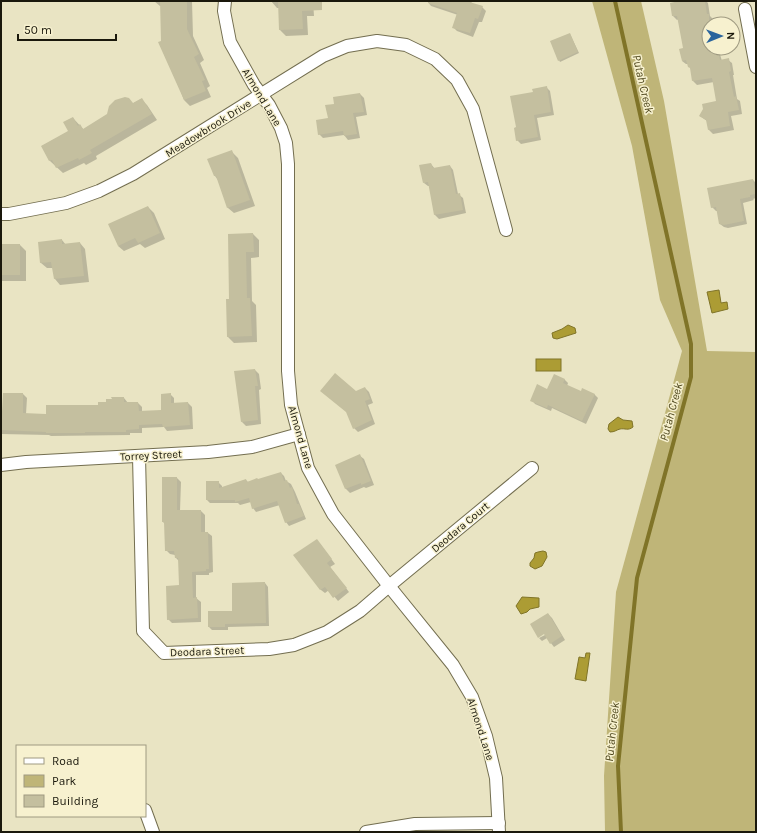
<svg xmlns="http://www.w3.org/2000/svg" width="757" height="833" font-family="Karla,sans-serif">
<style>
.green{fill:#bfb578}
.water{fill:#ac9c34;stroke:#807428}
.shadow{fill:#0003}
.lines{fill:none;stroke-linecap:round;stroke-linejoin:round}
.stream{stroke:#807428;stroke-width:4}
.building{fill:#c4bf9f}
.street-casing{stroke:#736e50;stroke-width:14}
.street{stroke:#fff;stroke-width:12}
.labels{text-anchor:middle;stroke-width:3;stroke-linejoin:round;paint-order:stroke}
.street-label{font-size:11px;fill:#1a180c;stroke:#f7f1cf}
.water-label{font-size:12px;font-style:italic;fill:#4f481e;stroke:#f7f1cf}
</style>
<rect width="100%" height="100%" fill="#e9e4c3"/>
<!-- green -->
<polygon class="green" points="592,1 641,1 664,101 707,351 756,352 756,832 605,832 604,776 616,592 682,351 660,300 632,146"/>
<!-- water -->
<g class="water">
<polygon points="719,290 721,303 727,302 728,309 712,313 707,292"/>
<polygon points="568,325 575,328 576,333 557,339 553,338 552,333 562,329"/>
<rect x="536" y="359" width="25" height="12"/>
<path d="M618 417 623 420 632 421 633 427C628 431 625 428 620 429 616 430 615 432 610 432L608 429 609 424Z"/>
<polygon points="543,551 546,552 547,557 542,566 535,569 530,566 530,563 534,558 535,553 538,552"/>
<polygon points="522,597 539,598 539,607 530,609 527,612 521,614 516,606"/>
<polygon points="586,653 590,653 586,681 575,679 579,657 585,658"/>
</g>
<!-- shadow -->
<g class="shadow">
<polygon points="154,1 192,1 193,36 204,60 200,63 210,86 207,88 211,97 190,106 184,100 162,41 161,6 160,6"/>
<polygon points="271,1 313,1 314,16 307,16 308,35 286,36 280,30 279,8 277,8"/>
<polygon points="427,1 472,1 471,4 482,7 486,11 482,22 479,22 473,37 457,31 454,28 458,15 431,6"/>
<polygon points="689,1 706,1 708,3 710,16 713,19 714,24 709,24 709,48 718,48 722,61 728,60 732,63 734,75 733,75 737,99 740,101 742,114 731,116 734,130 713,134 709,130 707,121 700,116 705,109 717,102 714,82 697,85 693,81 691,69 688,64 686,64 682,61 684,49 679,19 677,20 673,16"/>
<polygon points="570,34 579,53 560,62 559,60"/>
<polygon points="546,87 550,91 554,115 537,118 541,140 521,144 517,140 534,92"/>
<polygon points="360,94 364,98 367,115 356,117 360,138 348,140 344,135 323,138 319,134 329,118 335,104"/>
<polygon points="141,99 147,105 157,120 96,156 97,159 86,165 84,163 63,173 50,161 42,146 70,131 73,118 84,130"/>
<polygon points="232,152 238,158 255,206 234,213 228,208 218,180 215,176"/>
<polygon points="431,164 435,169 450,166 453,170 458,194 463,198 466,213 439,219 435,215 430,186 428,186 424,183"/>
<polygon points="753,180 756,183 756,198 753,199 754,200 743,203 747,224 728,228 724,227 720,224 718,211 716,211 712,207"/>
<polygon points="148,207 154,213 165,239 145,248 140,244 124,251 118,246"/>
<polygon points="253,234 259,240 259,257 251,258 252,301 256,305 257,342 234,343 228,337 230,300 229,235"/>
<polygon points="62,240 66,245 80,243 85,249 89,282 60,285 55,279 53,268 47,268 41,263 39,243"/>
<polygon points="1,245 20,245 26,251 26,281 1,281"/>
<polygon points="255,370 259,374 261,389 259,390 261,424 246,426 242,422"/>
<polygon points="564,379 568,383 567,386 581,393 594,394 598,398 586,424 552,408 551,411 535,404 532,400"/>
<polygon points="365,388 369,392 373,403 368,405 375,424 358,432 354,428 356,392"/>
<polygon points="4,394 23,394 27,398 26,414 47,415 99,406 113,400 112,398 124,398 128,403 138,403 142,407 142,412 162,411 170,394 174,398 174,404 188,403 192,407 193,429 167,431 164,427 142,428 142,433 130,433 130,435 51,436 49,435 1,434 1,416 3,416"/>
<polygon points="360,456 364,459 374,485 366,488 364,487 350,493 346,489 337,466"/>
<polygon points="281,473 284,476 286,481 291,484 295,492 306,519 289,526 286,522 280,505 256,512 253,508 251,502 240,505 238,503 210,503 207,500 218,482 222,486 222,488 246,480 248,482 258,480"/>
<polygon points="177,478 181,482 180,511 201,511 205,515 205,533 208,533 212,536 213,572 209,573 209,575 196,575 196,598 201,602 201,622 172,623 168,619 180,586 179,561 176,558 175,555 170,554 166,550 165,524 163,522"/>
<polygon points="320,544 335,564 330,567 349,592 338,601 329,590 325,593 321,590 295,555"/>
<polygon points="265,583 268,587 269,626 228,627 228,630 212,630 209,627 233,612"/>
<polygon points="548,614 552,618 565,640 554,647 547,638 542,641 539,638 549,633"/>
</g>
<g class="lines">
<!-- stream -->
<polyline class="stream" points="615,1 691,344 691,377 637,578 618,766 621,832"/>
</g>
<!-- building -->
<g class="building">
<polygon points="160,1 187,1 187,29 199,54 194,57 205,80 202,81 206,91 184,100 158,42 161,41"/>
<polygon points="278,1 322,1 322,10 302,11 303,29 279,30"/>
<polygon points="428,1 466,1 483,6 478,19 475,18 470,33 452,28 457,13 428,3"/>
<polygon points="679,1 705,1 707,14 709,14 709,48 715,48 715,51 718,50 720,60 729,58 731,71 729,72 734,97 736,96 739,110 728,112 730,126 708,130 706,120 699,116 703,109 702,104 716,101 712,78 692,81 690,68 688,67 686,60 682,61 679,49 683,48 677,16 672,16 670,3"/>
<polygon points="570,33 578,52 558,61 550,41"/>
<polygon points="547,86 551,112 534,115 538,137 516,141 514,128 516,127 510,96 533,92 532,89"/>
<polygon points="360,93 364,112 353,113 357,134 344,136 343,131 318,135 316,120 328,118 325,105 334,104 333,97"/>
<polygon points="125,97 129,98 133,103 142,98 152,114 90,150 92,153 79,160 78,158 56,168 52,160 49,161 41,146 68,131 63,122 73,117 78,126 80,124 83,129 107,114 109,106 115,100"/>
<polygon points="232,150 250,200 227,208 216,176 214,176 207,159"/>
<polygon points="431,163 433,168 450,165 456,194 460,193 463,210 434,215 428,182 423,183 419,165"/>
<polygon points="753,179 756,194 750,195 750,197 740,199 744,221 724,225 719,224 716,207 711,208 707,188"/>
<polygon points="148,206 160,233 138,243 135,238 118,246 108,224"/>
<polygon points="253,233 254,252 246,252 247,298 250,298 252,336 227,337 226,299 229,299 228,234"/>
<polygon points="62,239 62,244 80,242 84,276 54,279 51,262 40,263 38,242"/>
<rect x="1" y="244" width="19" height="31"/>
<polygon points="255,369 258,386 255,386 258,420 241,422 234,371"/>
<polygon points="335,373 356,391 365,387 370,399 365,401 372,420 353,429 346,412 320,391"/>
<polygon points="554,374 565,379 563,383 581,391 582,388 595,394 582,421 548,405 547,408 530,401 537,384 547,389"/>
<polygon points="3,393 23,393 23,413 46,414 46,405 98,405 98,402 106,402 106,399 112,399 111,397 124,397 124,402 138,402 139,411 161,410 161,394 171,393 171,403 188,402 190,425 163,427 162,424 139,425 139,429 126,430 126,432 85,432 85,433 46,433 46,432 1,430"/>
<polygon points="360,454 371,481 361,485 361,483 345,489 335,465"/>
<polygon points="281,472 284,481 287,480 290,488 292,487 297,504 299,504 304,516 285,523 277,501 252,509 249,498 235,502 235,500 206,500 206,481 219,481 219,488 246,479 247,482 257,478 258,479"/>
<polygon points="162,477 177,477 177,510 201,510 201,532 208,532 209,569 206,569 206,571 192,572 193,598 197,597 198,618 167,620 166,586 179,585 178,558 175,558 174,551 165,551 164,522 162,522"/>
<polygon points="317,539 332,559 327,563 347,588 333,598 325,587 320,590 293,555"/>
<polygon points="265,582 266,623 225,624 225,627 208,627 208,611 232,611 232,583"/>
<polygon points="548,613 562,636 550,644 544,634 538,638 530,624"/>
</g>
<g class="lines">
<!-- street casing -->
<g class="street-casing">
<g id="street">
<polyline points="225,1 224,11 230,42 254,85 269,105 281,128 286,143 288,164 288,371 291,405 308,468 333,514 389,586 453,665 472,697 486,736 496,778 499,832"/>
<polyline points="745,9 756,67"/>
<polyline points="1,214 9,214 66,203 99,191 133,174 323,56 347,46 377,41 406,45 435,59 457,80 473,109 506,230"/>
<polyline points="139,456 143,631 164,653 269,649 294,645 327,632 360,611 389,586 532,468"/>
<polyline points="1,465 26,462 208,452 252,447 299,434"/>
<polyline points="145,810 153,832"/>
<polyline points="366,832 415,824 499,823"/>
</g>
</g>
<!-- street -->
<use href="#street" class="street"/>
</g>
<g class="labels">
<!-- street labels -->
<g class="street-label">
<text transform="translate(262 97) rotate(59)" y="4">Almond Lane</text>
<text transform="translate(208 128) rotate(-32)" y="4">Meadowbrook Drive</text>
<text transform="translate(301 437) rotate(74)" y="4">Almond Lane</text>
<text transform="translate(151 455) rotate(-3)" y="4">Torrey Street</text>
<text transform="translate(460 527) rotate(-40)" y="4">Deodara Court</text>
<text transform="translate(207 651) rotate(-2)" y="4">Deodara Street</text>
<text transform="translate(481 729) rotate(72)" y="4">Almond Lane</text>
</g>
<!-- water labels -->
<g class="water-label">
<text transform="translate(643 84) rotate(77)" y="4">Putah Creek</text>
<text transform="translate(671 412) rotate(-75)" y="4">Putah Creek</text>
<text transform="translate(612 732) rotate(-84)" y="4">Putah Creek</text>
</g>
</g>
<!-- border -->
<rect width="757" height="833" fill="none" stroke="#1a180c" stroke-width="4"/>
<!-- legend -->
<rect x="16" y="745" width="130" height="72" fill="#f7f1cf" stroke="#9f9a81"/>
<rect x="24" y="758" width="20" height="6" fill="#ffffff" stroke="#9f9a81"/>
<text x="52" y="765" font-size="12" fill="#1a180c">Road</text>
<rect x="24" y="775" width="20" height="12" fill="#bfb578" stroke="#9f9a81"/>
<text x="52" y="785" font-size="12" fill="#1a180c">Park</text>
<rect x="24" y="795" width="20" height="12" fill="#c4bf9f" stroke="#9f9a81"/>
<text x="52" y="805" font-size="12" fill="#1a180c">Building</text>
<!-- north arrow -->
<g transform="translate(721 36) rotate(89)"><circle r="19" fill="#f7f1cf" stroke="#9f9a81"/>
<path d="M0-3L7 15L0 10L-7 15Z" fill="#2b659d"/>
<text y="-6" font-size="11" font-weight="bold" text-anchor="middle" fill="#1a180c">N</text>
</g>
<!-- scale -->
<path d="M18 34v6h98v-6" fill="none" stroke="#1a180c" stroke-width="2"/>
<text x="24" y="34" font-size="12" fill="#1a180c" stroke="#f7f1cf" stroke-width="3" paint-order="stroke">50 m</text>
</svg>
